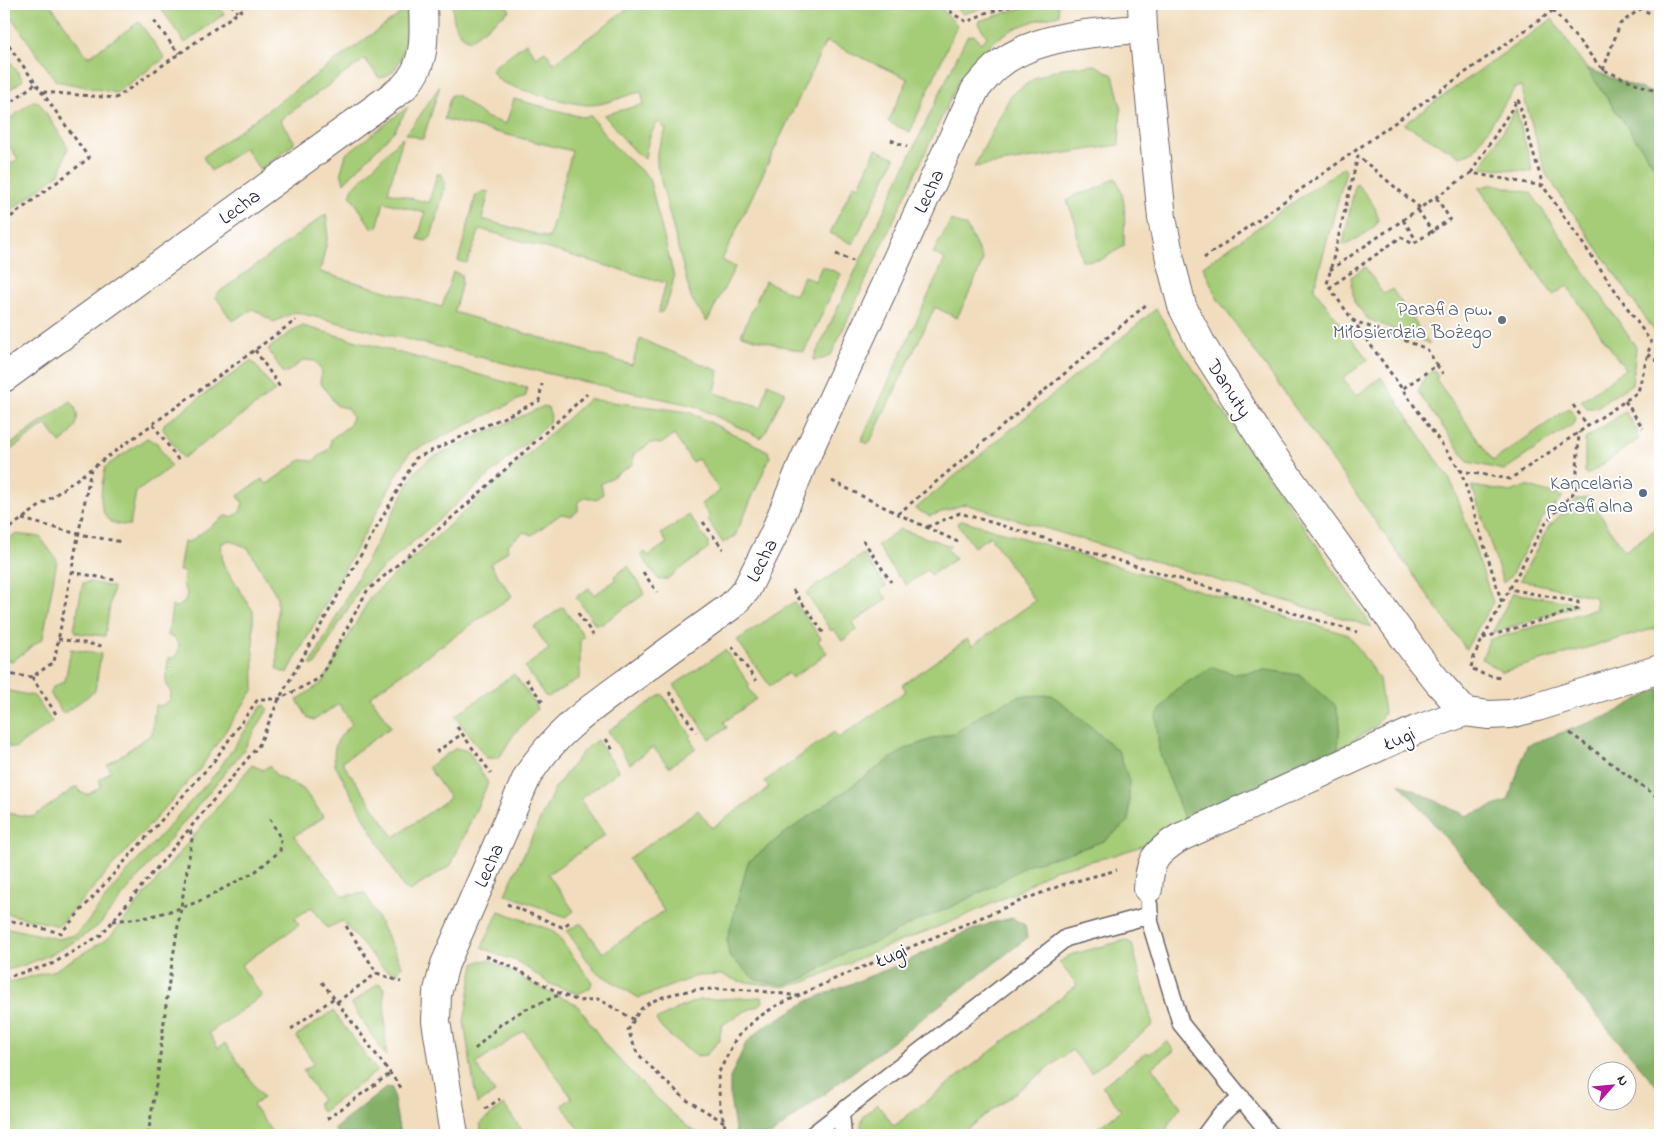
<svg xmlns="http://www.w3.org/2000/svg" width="1664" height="1139" font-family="'Indie Flower',sans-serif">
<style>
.green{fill:#a5cc77;stroke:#647759}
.forest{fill:#84b068;stroke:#536952}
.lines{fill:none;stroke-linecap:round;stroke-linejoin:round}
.service-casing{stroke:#6a6368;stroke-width:19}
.minor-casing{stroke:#6a6368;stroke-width:30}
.path{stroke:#6a6368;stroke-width:3;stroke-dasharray:4 4;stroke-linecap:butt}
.service{stroke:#fff;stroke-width:16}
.minor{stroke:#fff;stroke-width:28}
.worship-dot{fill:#6b7280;stroke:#fff;stroke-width:2}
.service-dot{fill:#5c6f8a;stroke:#fff;stroke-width:2}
.labels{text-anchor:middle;stroke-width:4;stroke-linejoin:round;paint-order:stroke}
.street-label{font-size:20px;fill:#22223b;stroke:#fff}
.worship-label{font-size:20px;fill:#5b616d;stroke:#fff;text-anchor:end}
.service-label{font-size:20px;fill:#4e5e75;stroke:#fff;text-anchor:end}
</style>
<rect width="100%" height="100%" fill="#fff"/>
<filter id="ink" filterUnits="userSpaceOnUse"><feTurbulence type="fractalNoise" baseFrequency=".02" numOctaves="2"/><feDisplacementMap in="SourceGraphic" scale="10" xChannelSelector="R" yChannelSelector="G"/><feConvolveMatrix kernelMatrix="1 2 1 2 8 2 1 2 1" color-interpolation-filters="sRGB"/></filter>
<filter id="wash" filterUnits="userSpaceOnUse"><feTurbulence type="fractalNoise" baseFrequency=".0096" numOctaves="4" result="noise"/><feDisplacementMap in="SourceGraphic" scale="20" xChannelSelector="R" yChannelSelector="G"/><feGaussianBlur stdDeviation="1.12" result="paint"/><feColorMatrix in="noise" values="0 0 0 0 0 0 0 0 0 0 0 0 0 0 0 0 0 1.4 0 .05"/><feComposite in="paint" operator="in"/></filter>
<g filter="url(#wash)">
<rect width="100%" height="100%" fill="#f1ddbd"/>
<!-- green -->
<g class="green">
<polygon points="4,4 50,4 88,57 139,22 165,58 116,93 56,81 4,7"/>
<polygon points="158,4 217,4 224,14 185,43"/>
<path d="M393 4H407C406 24 408 75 379 78L365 59 280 120 294 141 293 145 260 170 245 148 211 171 203 157 400 14Z"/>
<path d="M453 4H505L510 10 470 40C455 35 452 18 453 4Z"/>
<path d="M634 4H937L957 25 910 132 888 122 908 79 826 41 722 260 735 267 707 322 691 298 657 165V152L666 130 659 122C649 131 647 146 645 159L632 149 604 115 644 104 641 92C624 95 607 105 589 105 570 104 517 90 500 81 496 78 494 73 491 69L526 43 536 57 545 51 554 63Z"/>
<polygon points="952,4 999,4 963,14"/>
<path d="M1036 4H1061H1058L1059 15C1012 24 988 40 960 78L832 353C826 359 821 360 813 360L967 36 974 35 981 43 987 37 978 23 979 21Z"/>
<polygon points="1552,19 1660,174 1660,339 1546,174 1521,86 1515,88 1473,152 1460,156 1404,124"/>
<polygon points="4,52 23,80 4,94"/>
<polygon points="1095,65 1113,75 1121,107 1119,145 974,167 1011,95 1035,78 1062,68"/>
<path d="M440 86 423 139 406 134C419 119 428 102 440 86Z"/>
<polygon points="451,95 457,95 485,117 506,124 514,99 582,117 591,116 612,144 649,178 674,277 669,298 662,312 658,313 666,283 480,229 467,263 458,261 476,195 484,191 489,192 482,219 549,238 572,151 444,119"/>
<polygon points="33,101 39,102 68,147 60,173 4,216 4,169 18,159 4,138 4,123"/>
<polygon points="408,107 395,130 344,183 341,172 346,154"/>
<polygon points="1516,109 1533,172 1481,167"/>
<polygon points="401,138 403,138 388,192 429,203 437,174 441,174 446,184 431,237 426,241 418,239 425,213 384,202 377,228 371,227 350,195 353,188"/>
<polygon points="876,149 895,158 853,244 830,233 854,184 859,186"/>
<polygon points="1344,167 1346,171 1314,289 1368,360 1343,378 1356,396 1381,377 1449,478 1454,488 1493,602 1466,649 1217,298 1203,266"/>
<path d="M1115 178C1128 196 1124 225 1124 246L1101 260 1082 261 1078 243 1076 224 1067 201 1075 195 1095 190Z"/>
<path d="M1357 184C1364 192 1384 214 1376 225 1371 231 1354 240 1346 245L1343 244 1355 185Z"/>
<polygon points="1493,184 1531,193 1636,347 1632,384 1595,408 1587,408 1581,401 1625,369 1567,286 1553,295 1479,188"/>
<path d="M326 214C331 235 324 251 320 272L442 307 453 272 462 275 461 286 454 312 632 365 640 339 719 371 715 393 762 407 768 383 785 392 766 431 761 438 695 406 545 373 295 312 274 322 253 309 232 321 216 297 218 293Z"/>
<polygon points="951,220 967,227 983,260 975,280 957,318 935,307 869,444 861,441 945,259 933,253"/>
<polygon points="822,266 841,274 804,352 741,335 765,281 795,295 804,276 815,281"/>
<polygon points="1365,267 1384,294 1392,289 1430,344 1368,319 1354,302 1351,277"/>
<polygon points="1156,309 1185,357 1303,525 1372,627 965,504 930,516 915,509"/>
<polygon points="303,326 527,388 526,396 409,453 288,672 282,672 277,669 277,596 248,548 229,540 221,544 223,564 253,611 254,689 199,770 59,926 4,913 4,817 5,813 33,817 77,786 81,793 89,794 100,787 100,779 111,771 107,765 152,734 155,705 161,706 170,700 171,693 166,683 168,658 173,658 178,653 179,644 173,637 168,636 172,606 177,607 185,602 187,593 183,585 185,572 179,571 184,541 189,542 225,516 232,517 240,512 243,503 238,496 262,479 267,484 301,460 313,461 330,448 331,439 350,425 352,416 347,408 337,406 320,382 322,372 315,361 304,360 284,374 268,349 298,327"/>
<polygon points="250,361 255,364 275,391 183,458 163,429 164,424"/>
<polygon points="1434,370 1438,377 1436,379 1493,461 1569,408 1576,418 1575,423 1504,470 1468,462 1418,392 1425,377"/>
<path d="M589 399 689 412 768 451 770 457 735 536 723 543 707 519 710 517 701 504 720 491 698 459 692 462 674 435 661 444 651 443 633 455V464L601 484 603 494 596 500 586 497 578 502V511L571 516 561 514 532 535 524 532 507 545 508 551 490 564 512 596 370 696 391 727 342 762 394 837 450 798 428 767 456 748 468 751 488 783 451 865 410 891 403 887 335 765C332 744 338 738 352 724L339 704 314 720 308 718 297 700 323 682 371 596Z"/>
<path d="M71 401C84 418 75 433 60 443L46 424 4 455V449Z"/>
<polygon points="544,406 548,408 551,416 548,424 360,588 315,665 310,665 415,472 429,459"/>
<polygon points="1625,412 1638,432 1636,434 1639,439 1587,475 1585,471 1585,439"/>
<path d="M147 438 157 443 171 467 136 492 130 525C124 525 115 525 110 521 95 508 103 484 105 467Z"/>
<polygon points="1472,486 1511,492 1526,486 1563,497 1542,519 1510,577 1503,583"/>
<polygon points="1588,497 1625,551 1660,526 1660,627 1502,672 1482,659 1489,640 1596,609 1595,597 1520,580 1549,526 1576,500"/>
<polygon points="689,515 708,542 708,549 667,579 659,580 641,555 645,552 648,556 667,543 661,534"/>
<polygon points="962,520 1349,635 1379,679 1384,713 1375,727 1320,761 1155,842 1108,857 1053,870 1013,894 958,919 883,948 805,982 784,987 738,981 722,975 697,976 639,998 595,971 567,931 581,923 603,953 664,911 628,859 698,810 712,828 769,788 765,781 834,732 839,738 906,691 902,685 967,639 972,646 1035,601 990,536 974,547 957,523"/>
<polygon points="900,529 951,546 947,549 955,559 931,575 927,570 906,585 900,576 898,577 877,545"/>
<polygon points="15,534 40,537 57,560 43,638 13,661 4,659 4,542"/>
<polygon points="863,554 886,586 880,590 887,599 853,623 857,630 842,641 834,629 831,631 806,593"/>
<polygon points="628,566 644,591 643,595 602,624 595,624 576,597 589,588 594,595 616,580 614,576"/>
<polygon points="90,582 113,587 105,636 77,633 74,629 83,583"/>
<polygon points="1513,593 1575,603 1576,606 1492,633"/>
<polygon points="794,602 821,638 818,641 827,653 792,678 788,673 770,686 737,640"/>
<polygon points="563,607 584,636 580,641 580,678 548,697 545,696 525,667 549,649 534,627"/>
<polygon points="71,649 101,654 95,691 63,714 50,693 53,687 65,681"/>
<polygon points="725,650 750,685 748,687 756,699 724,722 727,728 710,739 674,685"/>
<polygon points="514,674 536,705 537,709 514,734 499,758 486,758 455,716"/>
<polygon points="4,690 34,696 52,722 15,748 4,746"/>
<polygon points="662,694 691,735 689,737 696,748 669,767 653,747 630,764 608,731"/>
<path d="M265 705 268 709 243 751 98 926C69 947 39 962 4 971V927L58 939 75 935 89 920 114 887 217 772 261 707Z"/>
<polygon points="597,740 619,771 580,799 605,835 548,874 574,911 566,917 505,894 555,788 584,750"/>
<polygon points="252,765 263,770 269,766 277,776 303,789 324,817 294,836 343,896 365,893 402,966 397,974 383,968 342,921 327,928 312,907 295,918 299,925 241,965 262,996 209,1033 218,1048 225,1043 263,1098 253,1105 274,1135 4,1135 4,984 55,970 110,937"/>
<polygon points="499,911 551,930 556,934 592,982 590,988 578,994 550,984 517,961 498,955 482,947"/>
<path d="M1126 940 1132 944 1153 1025 1091 1073 1072 1050 959 1135H862C859 1118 864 1115 877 1104L894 1126 1077 985 1059 962 1070 955Z"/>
<polygon points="489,960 554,995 569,1000 580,1008 606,1046 639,1081 673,1114 687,1126 701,1135 583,1135 562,1105 572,1098 524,1031 476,1064 495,1093 477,1104 464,1022 474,964 480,961"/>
<polygon points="379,983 384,988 386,1056 351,1004"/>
<path d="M762 997 763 1002 759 1006 745 1011 722 1025 719 1041 706 1055 695 1056C683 1043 664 1036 656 1020L683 1006 699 1000Z"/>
<polygon points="333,1011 377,1071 322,1112 317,1104 322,1100 303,1071 314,1063 296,1036"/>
<polygon points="1167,1041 1174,1051 1152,1067 1181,1107 1169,1123 1165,1135 1089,1135 1121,1110 1102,1086 1147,1052 1149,1054"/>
<polygon points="504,1105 523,1132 518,1135 482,1135 480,1123"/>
</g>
<!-- forest -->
<g class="forest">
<polygon points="1586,68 1660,96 1660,174"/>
<polygon points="1212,667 1234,674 1266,670 1300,675 1335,705 1340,722 1338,749 1320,761 1185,821 1159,751 1156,716 1175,690"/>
<polygon points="1660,688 1660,1090 1399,783 1467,816 1508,801 1527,745 1606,717"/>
<polygon points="1052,695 1089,725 1119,752 1129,781 1129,821 1104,841 1069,853 1027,865 988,889 949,908 919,920 876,942 846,952 808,977 783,985 756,980 729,956 727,940 748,862 781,836 903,750 929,740 956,732 988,710 1020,696"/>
<polygon points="1012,918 1025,925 1027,938 771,1135 736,1135 730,1098 730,1078 746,1043 761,1029 810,1000 908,961 959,935 991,923"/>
<polygon points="387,1087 392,1088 400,1135 347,1135 345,1133 339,1135 334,1129"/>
</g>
</g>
<g filter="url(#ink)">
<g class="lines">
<!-- service casing -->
<g class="service-casing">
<g id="service">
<polyline points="1149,904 1150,922 1181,1024 1271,1135"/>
<polyline points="841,1113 843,1135"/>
<polyline points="812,1135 1066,938 1150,915"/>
<polyline points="1205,1135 1220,1115 1242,1098"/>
</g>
</g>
<!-- minor casing -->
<g class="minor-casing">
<g id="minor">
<polyline points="1142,4 1143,29 1162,218 1170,259 1182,306 1203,347 1268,449 1418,657 1438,682 1465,712"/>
<path d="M4 378 403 88C427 64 424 36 423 4"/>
<path d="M1148 889C1150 860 1154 854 1179 838L1416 730 1465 712 1489 715 1510 714 1537 707 1660 669"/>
<path d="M454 1135 436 1021 437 994 445 964 527 777C552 734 595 705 635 676 667 652 699 629 731 606L746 590 774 534 802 465 835 393 975 90C981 83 988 74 996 67 1034 35 1095 32 1143 29"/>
</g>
</g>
<!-- path -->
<g class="path">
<polyline points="231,4 237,12"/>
<polyline points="945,4 953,14 967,22 985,13 1022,4"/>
<polyline points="1553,10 1603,70 1660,93"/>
<polyline points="154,21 179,54"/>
<polyline points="4,39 89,158 4,222"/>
<polyline points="1603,70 1620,24 1640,9 1660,17"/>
<polyline points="43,92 116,98 250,4"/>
<polyline points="6,106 36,83"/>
<polyline points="891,140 907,147"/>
<polyline points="1471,173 1518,99 1543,186"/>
<polyline points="1420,208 1358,156 1327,284 1461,471 1502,603"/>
<polyline points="1418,210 1435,236"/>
<polyline points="1403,220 1417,241"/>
<polyline points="836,254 853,261"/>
<polyline points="1204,258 1562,4"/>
<polyline points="1330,270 1471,173 1543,186 1651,342 1638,392 1625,401 1510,479 1461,471"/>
<polyline points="1329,288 1401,237 1413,244 1450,219 1436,197"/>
<polyline points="1352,320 1427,349 1437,365 1402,389"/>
<polyline points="255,350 280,387"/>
<polyline points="1648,354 1660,363"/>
<polyline points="1437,365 1443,374"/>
<polyline points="1625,401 1643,428"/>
<polyline points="1573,405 1588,426"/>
<polyline points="153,424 179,461"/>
<polyline points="832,481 898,514 958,542"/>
<polyline points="898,514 1147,304"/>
<polyline points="22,519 78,534 122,542"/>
<polyline points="703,522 723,549"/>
<polyline points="927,527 960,513 1357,632"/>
<polyline points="4,532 296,320"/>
<polyline points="863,540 891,582"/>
<polyline points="71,572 115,580"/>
<polyline points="643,572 657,592"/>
<polyline points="793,590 825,635"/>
<polyline points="578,613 593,635"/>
<polyline points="1483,638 1578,609 1578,602 1509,589"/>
<polyline points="58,639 103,646"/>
<polyline points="732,646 756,681"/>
<polyline points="1471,667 1475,654 1483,638 1546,522 1576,490 1579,432"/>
<polyline points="1473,669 1483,674 1500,678"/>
<polyline points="4,674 32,677 54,662 91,469"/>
<polyline points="32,677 58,717"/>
<polyline points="526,679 544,704"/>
<polyline points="669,692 696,732"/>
<polyline points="457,727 491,773"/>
<polyline points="1570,733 1660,799"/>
<polyline points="606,739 614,752"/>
<polyline points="436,752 462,734"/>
<polyline points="507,904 562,927 570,922"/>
<polyline points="4,919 61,933 214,761 258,699 279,699 320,678 367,591 471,501 587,394"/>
<polyline points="113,921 148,917 181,908 202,900 256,871 280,851 281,839 270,819"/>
<polyline points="346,926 377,973 401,982"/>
<polyline points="486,956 516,969 561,994 579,1001 598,999 635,1020"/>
<polyline points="4,978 52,964 101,935 259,745 279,699 416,458 539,401 542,384"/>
<polyline points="322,982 402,1089"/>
<polyline points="337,1002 377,973"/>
<polyline points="291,1029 334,998"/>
<polyline points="475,1049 502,1023 524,1010 561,994"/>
<polyline points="485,1109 500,1099"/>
<polyline points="327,1119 391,1073"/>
<path d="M724 1122 685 1099 662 1078 637 1053 628 1030C633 1023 638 1009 646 1005 685 981 753 989 797 996"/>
<polyline points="148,1135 158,1072 168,988 192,839 190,829"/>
<polyline points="727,1135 720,1106 718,1074 736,1038 757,1018 776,1006 839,977 1023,900 1065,884 1117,870"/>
</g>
<!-- service -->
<use href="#service" class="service"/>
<!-- minor -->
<use href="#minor" class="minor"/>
</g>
</g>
<!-- markers -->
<circle class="worship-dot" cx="1502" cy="320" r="5"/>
<circle class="service-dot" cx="1643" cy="493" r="5"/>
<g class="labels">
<!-- street labels -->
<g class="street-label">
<text transform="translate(928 191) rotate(-65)" y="7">Lecha</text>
<text transform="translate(239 206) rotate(-36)" y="7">Lecha</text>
<text transform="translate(1230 388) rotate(57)" y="7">Danuty</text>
<text transform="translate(761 560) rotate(-63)" y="7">Lecha</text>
<text transform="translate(1399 738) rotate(-24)" y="7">Ługi</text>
<text transform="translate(488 865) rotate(-66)" y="7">Lecha</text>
<text transform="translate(891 955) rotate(-23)" y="7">Ługi</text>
</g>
<!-- worship labels -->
<g class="worship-label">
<text x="1492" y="315">Parafia pw.<tspan x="1492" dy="23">Miłosierdzia Bożego</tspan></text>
</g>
<!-- service labels -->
<g class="service-label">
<text x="1633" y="489">Kancelaria<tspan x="1633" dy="23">parafialna</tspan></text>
</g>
</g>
<!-- margin -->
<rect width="1664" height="1139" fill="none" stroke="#fff" stroke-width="20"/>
<!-- north arrow -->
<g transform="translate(1612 1086) rotate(63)"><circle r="24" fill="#ffffff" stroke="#a7a7b1"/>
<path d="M0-4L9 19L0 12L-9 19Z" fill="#b5179e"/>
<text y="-8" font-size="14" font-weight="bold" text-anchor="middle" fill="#22223b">N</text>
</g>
</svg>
